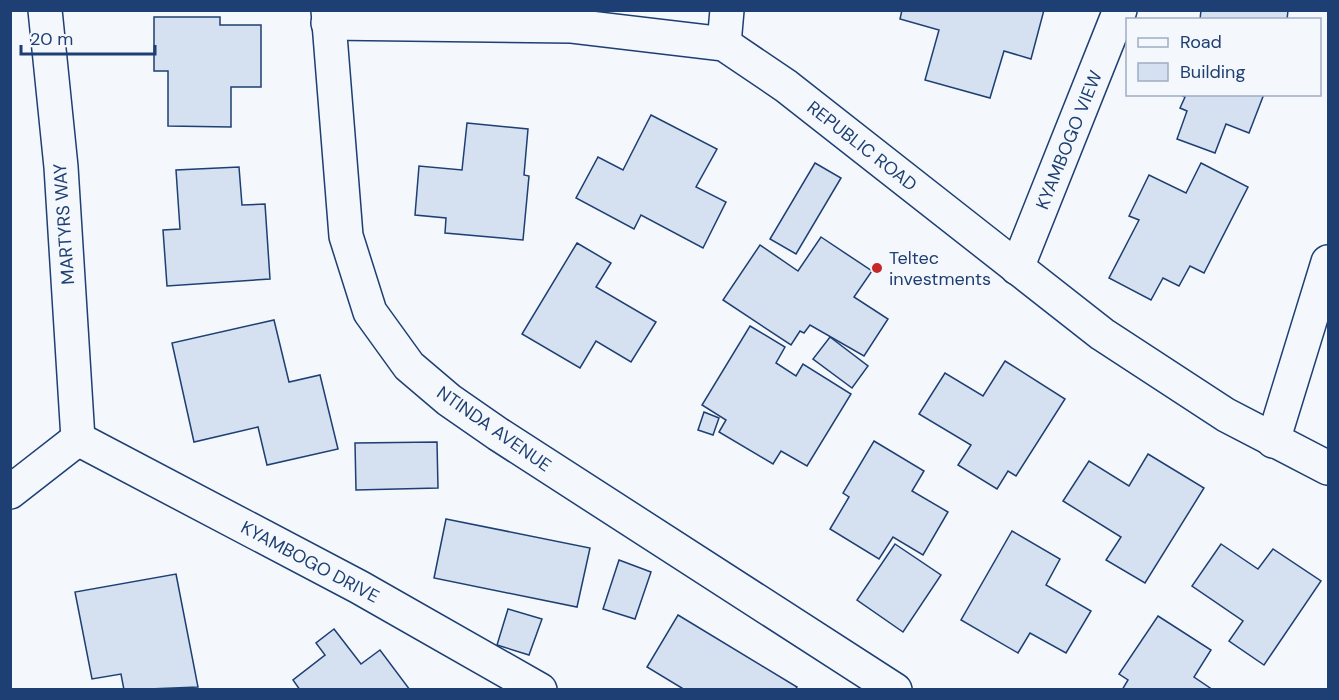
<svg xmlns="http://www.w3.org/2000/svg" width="1339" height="700" font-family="'DM Sans',sans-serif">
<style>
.building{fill:#d5e0f0;stroke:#1d3f73;stroke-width:1.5}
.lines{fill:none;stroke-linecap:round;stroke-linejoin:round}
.street-casing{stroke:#1d3f73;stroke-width:36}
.street{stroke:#f4f7fb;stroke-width:33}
.poi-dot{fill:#c62828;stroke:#f4f7fb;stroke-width:2}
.labels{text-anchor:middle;stroke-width:4.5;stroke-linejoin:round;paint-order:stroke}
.street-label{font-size:18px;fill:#1d3f73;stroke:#f4f7fb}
.poi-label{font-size:18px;fill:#1d3f73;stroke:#f4f7fb;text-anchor:start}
</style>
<rect width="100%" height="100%" fill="#f4f7fb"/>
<!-- building -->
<g class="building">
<polygon points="902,10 1044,10 1031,59 1004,51 990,98 925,80 939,30 900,19"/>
<polygon points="1201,10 1288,10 1287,20 1200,20"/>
<polygon points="154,17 220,17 220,25 261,25 261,87 231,87 231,127 168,126 168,71 154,71"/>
<polygon points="1179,94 1264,94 1249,133 1226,124 1215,153 1177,139 1187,111 1180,108 1185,97"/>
<polygon points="651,115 717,149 696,187 726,202 703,248 641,215 634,229 576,198 598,157 623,170"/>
<polygon points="467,123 528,129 524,175 529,176 523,240 445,233 446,218 415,215 419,166 462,170"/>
<polygon points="815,163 841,178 796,254 770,239"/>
<polygon points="1201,163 1248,187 1204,273 1190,266 1179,286 1163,278 1151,300 1109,278 1139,220 1129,216 1149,175 1186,193"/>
<polygon points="239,167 242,205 265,204 270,279 167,286 163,230 180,229 176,170"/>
<polygon points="821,237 872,271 854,297 888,319 864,356 810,325 804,333 800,331 791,345 723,300 760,245 798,271"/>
<polygon points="577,243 611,263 596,287 656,322 631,362 596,341 580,368 522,334"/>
<polygon points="274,320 289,382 320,375 338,449 267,465 258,427 194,442 172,343"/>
<polygon points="750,326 785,347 776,363 796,376 803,364 851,394 807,466 781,451 773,464 719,432 726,420 702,405"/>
<polygon points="830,337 868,366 852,388 813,359"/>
<polygon points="1005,361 1065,399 1016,476 1008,471 997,489 958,465 971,445 919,414 945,373 983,396"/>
<polygon points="704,412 719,418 713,435 698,430"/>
<polygon points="874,441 924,471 912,491 948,512 923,555 893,537 879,559 830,529 849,497 843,493"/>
<polygon points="437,442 438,488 356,490 355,443"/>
<polygon points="1148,454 1204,488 1145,583 1106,560 1121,537 1063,501 1089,461 1129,486"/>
<polygon points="446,519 590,548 577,607 434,578"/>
<polygon points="1012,531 1060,559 1046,585 1091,611 1066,653 1030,633 1018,653 961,620"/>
<polygon points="895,544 941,575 903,632 857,600"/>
<polygon points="1221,544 1258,569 1273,549 1321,581 1264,665 1229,641 1243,621 1192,586"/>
<polygon points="619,560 651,572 635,619 603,609"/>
<polygon points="176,574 198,687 124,690 121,674 92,679 75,592"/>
<polygon points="508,609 542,619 529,655 497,645"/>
<polygon points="678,615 797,687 795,690 685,690 647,667"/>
<polygon points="1158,616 1211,650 1194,677 1213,690 1122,690 1128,680 1119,674"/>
<polygon points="334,629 361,664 380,650 410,690 300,690 293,680 325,655 316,643"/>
</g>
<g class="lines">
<!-- street casing -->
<g class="street-casing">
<g id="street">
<polyline points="45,10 61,167 78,439"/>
<polyline points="328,10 346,236 370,312 409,366 449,400 498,434 895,690"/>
<polyline points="328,23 572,26 724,44 786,86 1102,334 1226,415 1328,468"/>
<polyline points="724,44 727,10"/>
<polyline points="1017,268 1120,10"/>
<polyline points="78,439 359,587 540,690"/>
<polyline points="1273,441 1328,262"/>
<polyline points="10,492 78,439"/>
</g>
</g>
<!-- street -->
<use href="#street" class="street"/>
</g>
<!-- markers -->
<circle class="poi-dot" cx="877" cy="268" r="6"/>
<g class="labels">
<!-- street labels -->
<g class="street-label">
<text transform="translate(1069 140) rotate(-68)" y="6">KYAMBOGO VIEW</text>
<text transform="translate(862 146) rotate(38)" y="6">REPUBLIC ROAD</text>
<text transform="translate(64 224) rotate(-94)" y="6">MARTYRS WAY</text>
<text transform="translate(494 429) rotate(35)" y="6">NTINDA AVENUE</text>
<text transform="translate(310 562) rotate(28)" y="6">KYAMBOGO DRIVE</text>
</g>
<!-- poi labels -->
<g class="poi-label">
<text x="889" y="264">Teltec<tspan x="889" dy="21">investments</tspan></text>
</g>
</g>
<!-- border -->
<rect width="1339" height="700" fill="none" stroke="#1d3f73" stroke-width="24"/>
<!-- legend -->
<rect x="1126" y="18" width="195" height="78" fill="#f4f7fb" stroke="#9eadc5" stroke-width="1.5"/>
<rect x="1138" y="38" width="30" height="9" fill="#f4f7fb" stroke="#9eadc5" stroke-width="1.5"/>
<text x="1180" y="48" font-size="18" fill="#1d3f73">Road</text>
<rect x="1138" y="63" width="30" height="18" fill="#d5e0f0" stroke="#9eadc5" stroke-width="1.5"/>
<text x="1180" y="78" font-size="18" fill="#1d3f73">Building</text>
<!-- scale -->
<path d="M21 45v9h134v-9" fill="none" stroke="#1d3f73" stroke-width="3"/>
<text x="30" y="45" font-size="18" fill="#1d3f73" stroke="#f4f7fb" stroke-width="4.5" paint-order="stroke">20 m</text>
</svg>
